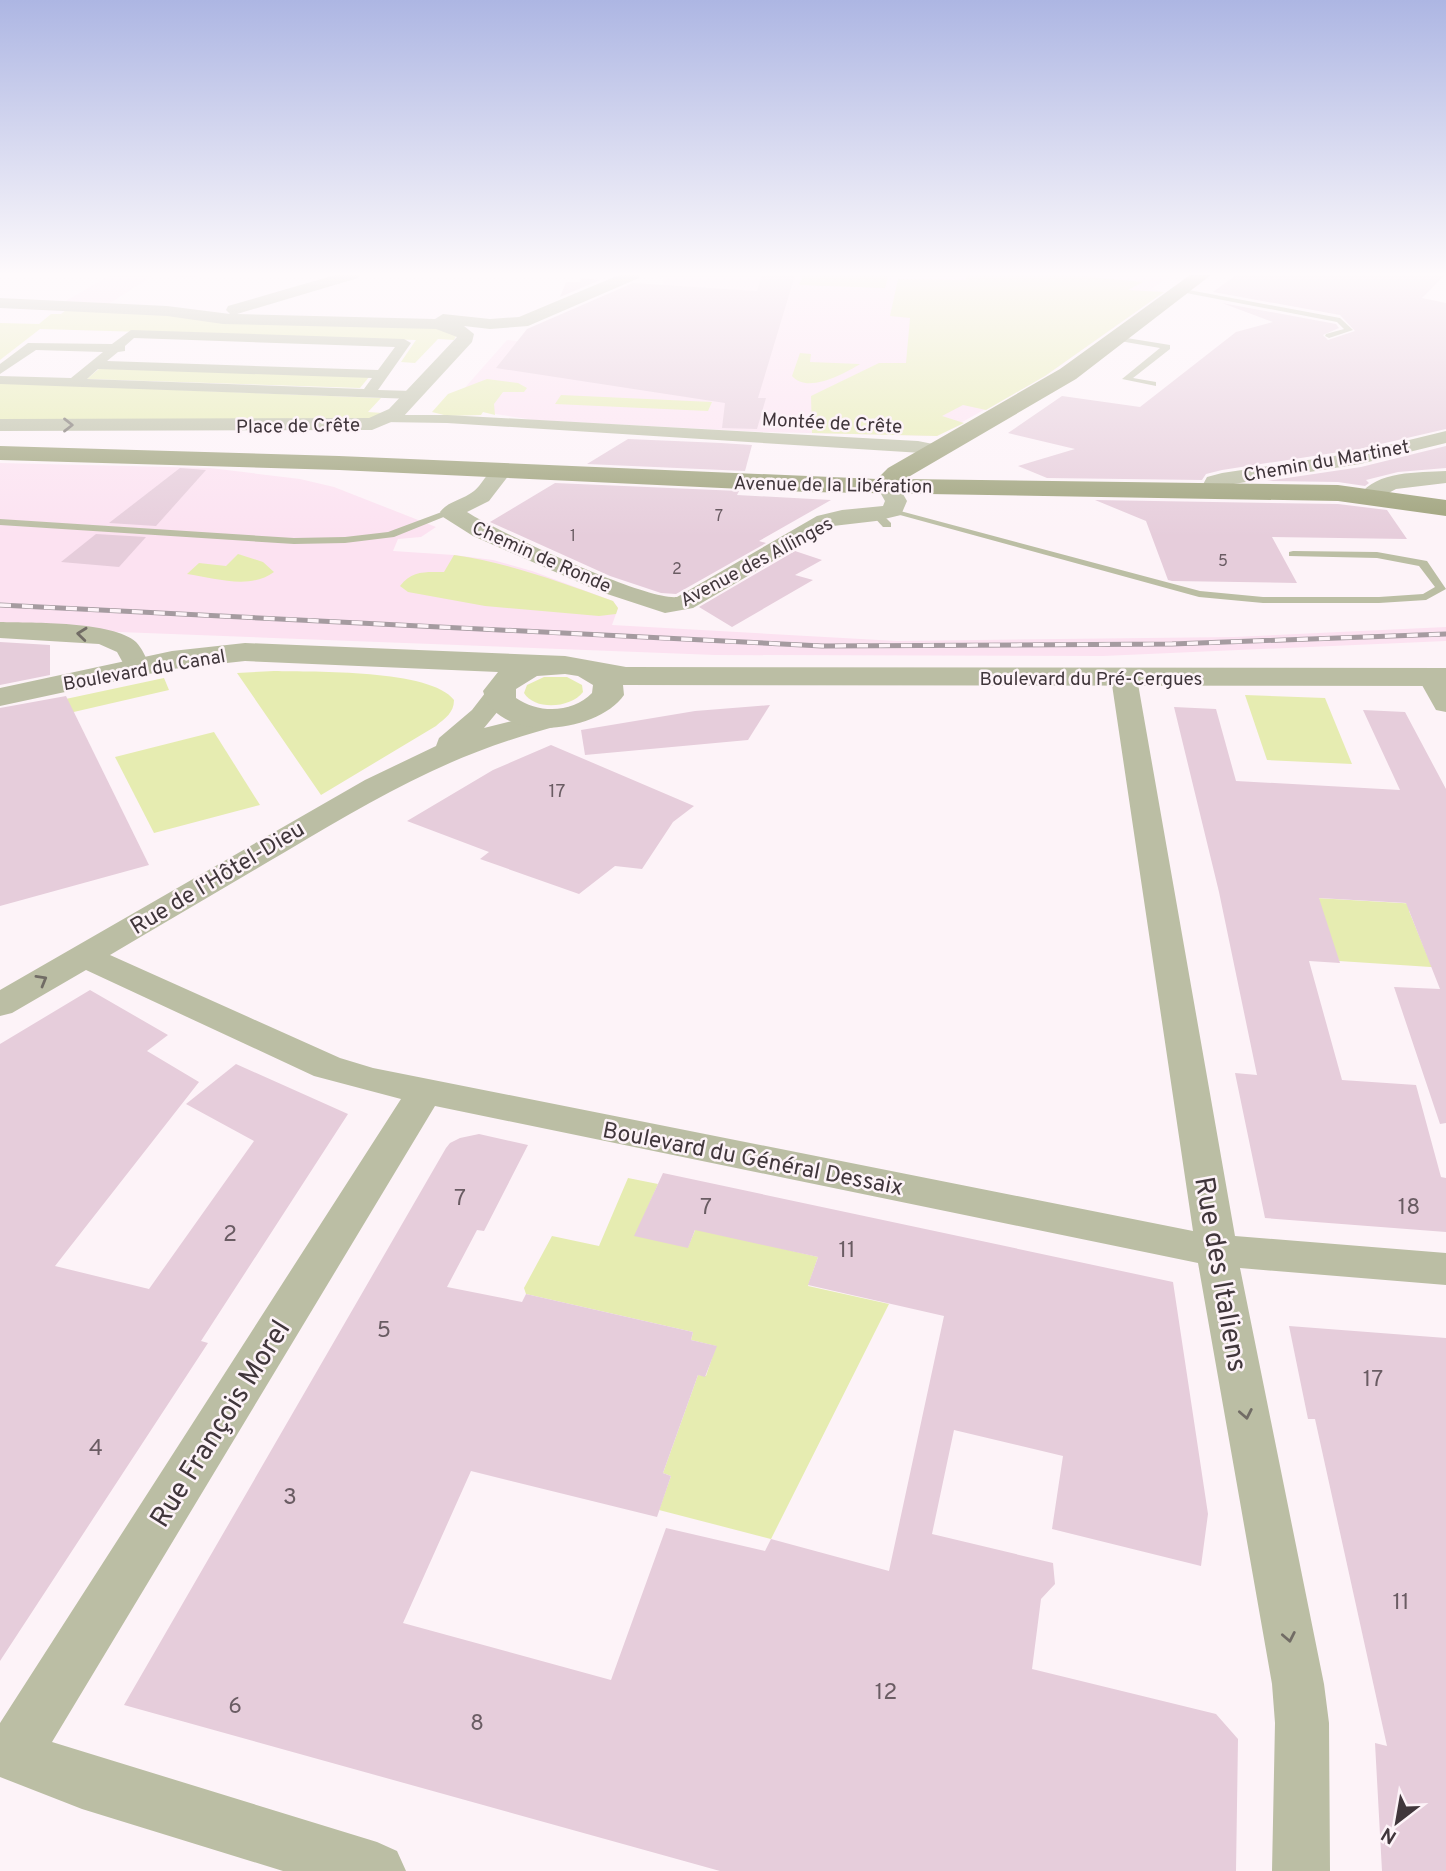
<svg xmlns="http://www.w3.org/2000/svg" width="1446" height="1871" font-family="Overpass,sans-serif">
<style>
.built{fill:#fce2f1}
.green{fill:#e6ecb1}
.building{fill:#e6cddb}
.lines{fill:none;stroke-linecap:round;stroke-linejoin:round}
.service{fill:#bbbea4;fill-rule:evenodd}
.pedestrian{fill:#bbbea4;fill-rule:evenodd}
.minor{fill:#bbbea4;fill-rule:evenodd}
.tertiary{fill:#bbbea4;fill-rule:evenodd}
.secondary{fill:#9ea27b;fill-rule:evenodd}
.rail-casing{stroke:#a59ba0;stroke-width:5}
.rail{stroke:#fdf3f8;stroke-width:3.5;stroke-dasharray:11;stroke-linecap:butt}
.oneway{stroke:#716c65}
.labels{text-anchor:middle;stroke-width:5;stroke-linejoin:round;paint-order:stroke}
.far-number-label{font-size:16px;fill:#6a5c63}
.far-street-label{font-size:19px;fill:#40363b;stroke:#fdf3f8}
.number-label{font-size:19px;fill:#6a5c63}
.street-label{font-size:23px;fill:#40363b;stroke:#fdf3f8}
.near-number-label{font-size:23px;fill:#6a5c63}
.near-street-label{font-size:28px;fill:#40363b;stroke:#fdf3f8}
</style>
<rect width="100%" height="100%" fill="#fdf3f8"/>
<!-- built -->
<g class="built">
<polygon points="110,275 199,275 195,278 154,275 110,303 64,302"/>
<polygon points="653,275 1173,275 1151,289 1164,292 1045,376 937,436 765,432 534,420 483,412 462,391 507,340 564,347 662,290 663,278"/>
<polygon points="0,463 210,468 300,479 334,487 436,527 421,537 398,539 393,551 454,555 493,560 532,571 613,601 618,608 612,625 897,641 1234,637 1446,627 1446,641 1103,656 715,655 93,631 0,623"/>
</g>
<!-- green -->
<g class="green">
<polygon points="803,275 885,275 888,277 885,288 799,285"/>
<polygon points="966,275 1070,275 1143,282 1128,290 1164,292 1045,376 986,410 963,405 942,416 964,423 937,436 812,433 811,396 879,363 906,363 910,318 890,316 898,279 966,280"/>
<polygon points="70,307 435,327 456,336 454,340 438,339 415,363 401,362 416,340 40,329 0,360 0,323 39,324 51,314 61,314"/>
<path d="M800 353 811 354 810 362 860 364C844 374 807 394 792 376Z"/>
<polygon points="100,368 369,377 360,388 87,379"/>
<polygon points="487,379 518,383 527,388 524,392 503,392 494,404 495,415 483,412 481,415 448,416 432,412 448,394"/>
<polygon points="0,383 381,398 368,412 383,413 373,418 0,422"/>
<polygon points="561,395 712,402 708,411 555,404"/>
<path d="M238 554 263 562 274 572C250 590 215 578 187 574L199 563 226 566Z"/>
<path d="M454 555C510 563 560 582 613 601L618 608 616 614 599 616 485 606 408 592 400 586C412 570 426 572 444 572Z"/>
<path d="M274 671C313 672 431 669 454 700 454 713 445 718 436 726L321 795 237 673Z"/>
<path d="M544 677H567L582 685 583 692C571 708 535 711 524 693L527 685Z"/>
<polygon points="164,678 169,690 0,729 0,713"/>
<polygon points="1245,695 1325,698 1352,764 1267,760"/>
<polygon points="214,732 260,805 154,833 115,757"/>
<polygon points="1316,898 1418,904 1409,911 1427,955 1441,957 1446,968 1339,961"/>
<polygon points="628,1178 658,1184 644,1216 688,1247 696,1228 818,1257 808,1286 889,1304 771,1539 659,1510 671,1476 663,1473 698,1375 706,1376 716,1346 691,1340 693,1332 526,1294 524,1288 552,1236 599,1246"/>
</g>
<!-- building -->
<g class="building">
<polygon points="762,275 795,275 758,398 766,398 757,429 722,428 725,403 496,368 527,329 633,283 757,291"/>
<polygon points="1236,275 1445,275 1422,298 1446,303 1446,429 1359,449 1222,470 1206,474 1202,480 1047,478 1018,466 1075,449 1008,433 1062,396 1140,407 1236,332 1273,322 1222,303 1336,324 1339,328 1323,335 1328,340 1355,331 1340,315 1213,292"/>
<polygon points="582,278 600,280 560,297 566,282 580,282"/>
<polygon points="628,439 721,443 752,445 745,471 587,464"/>
<polygon points="1446,446 1446,468 1398,472 1366,480 1369,483 1365,486 1338,482 1267,481 1361,467"/>
<polygon points="180,468 206,470 156,526 109,523"/>
<polygon points="555,483 739,491 737,495 831,500 759,541 766,543 676,594 661,593 610,576 490,522"/>
<polygon points="1095,500 1338,504 1387,510 1407,539 1272,537 1297,583 1172,581 1168,580 1146,521"/>
<polygon points="96,534 146,537 119,567 61,562"/>
<polygon points="795,551 822,560 795,575 813,580 732,627 699,607"/>
<polygon points="0,642 50,645 50,675 0,685"/>
<polygon points="66,696 149,865 0,906 0,708"/>
<polygon points="770,705 748,740 585,755 581,730 695,711"/>
<polygon points="1174,707 1216,709 1236,781 1400,790 1363,710 1405,712 1446,789 1446,1123 1440,1124 1394,987 1440,989 1406,903 1319,898 1340,963 1309,961 1342,1080 1416,1085 1441,1177 1446,1178 1446,1232 1265,1218 1235,1073 1257,1075 1219,892"/>
<polygon points="551,745 694,806 673,822 642,869 615,866 579,894 480,859 489,852 407,821 493,770"/>
<polygon points="90,990 168,1035 147,1051 199,1082 55,1266 149,1289 254,1141 186,1104 236,1064 348,1114 201,1341 208,1343 0,1661 0,1044"/>
<polygon points="479,1134 528,1145 484,1231 477,1230 447,1287 522,1302 526,1294 693,1332 691,1340 717,1346 705,1377 698,1375 663,1473 671,1476 657,1517 471,1471 403,1623 611,1680 666,1528 765,1551 771,1539 889,1571 944,1316 808,1285 818,1257 695,1230 688,1248 634,1236 663,1173 1173,1282 1208,1514 1201,1566 1052,1529 1063,1456 954,1430 932,1534 1053,1563 1055,1584 1041,1599 1032,1669 1216,1714 1238,1739 1236,1871 720,1871 124,1705 446,1148 450,1143 460,1138"/>
<polygon points="1289,1326 1446,1338 1446,1871 1382,1871 1375,1743 1387,1746 1315,1419 1308,1419"/>
</g>
<g class="lines">
<!-- service -->
<g class="service">
<polygon points="1178,288 1340,318 1353,330 1329,338 1325,336 1326,334 1344,329 1337,322 1181,292"/>
<polygon points="1114,336 1170,345 1170,349 1133,378 1156,382 1156,386 1122,379 1160,348 1114,340"/>
<polygon points="889,508 1200,591 1263,597 1379,597 1423,594 1435,587 1419,566 1377,558 1289,556 1289,552 1293,551 1377,552 1427,561 1446,589 1426,600 1379,603 1263,603 1199,597 889,512"/>
<polygon points="447,510 456,512 394,537 345,543 294,544 0,525 0,519 294,538 345,537 388,532"/>
<polygon points="873,513 881,513 891,523 891,527 883,527 872,515"/>
</g>
<!-- pedestrian -->
<g class="pedestrian">
<path d="M131 330 404 339 411 343 378 390 413 391 420 395 413 399 0 384V376L71 378 103 352 36 350 0 374V364L28 343 112 344ZM134 338 395 347 378 370 107 361 118 352 125 351V346ZM98 369 372 378 364 389 87 379Z"/>
<polygon points="388,415 447,415 918,441 943,446 946,449 938,454 447,423 383,422 381,419 383,416"/>
</g>
<!-- minor -->
<g class="minor">
<polygon points="335,275 360,275 358,278 237,314 435,319 443,314 490,319 519,317 619,275 641,275 639,278 528,326 490,329 464,326 474,334 472,342 403,417 372,430 0,431 0,419 369,418 389,409 457,337 436,329 223,324 167,316 0,308 0,298 167,306 230,314 226,310 228,306"/>
<path d="M1446 431V443L1360 464 1227 485C1217 490 1218 498 1203 495L1200 490 1207 477 1222 473 1360 452Z"/>
<path d="M502 465 509 467 513 471 509 475 489 501 467 512C498 532 647 601 677 597L817 516 842 510 883 506 885 501 877 487 880 482H896L907 501 901 515 876 521 833 526 693 608 665 613 601 592 473 536 443 517 440 512C448 501 463 500 474 491 484 483 488 468 502 465Z"/>
<path d="M1446 471V483L1396 489 1370 503 1362 501 1359 496C1377 470 1418 473 1446 471Z"/>
<path d="M0 622C32 623 113 621 136 642 142 648 146 658 150 666L146 672 137 674 128 672 117 652 99 644 0 638Z"/>
<path d="M1124 670 1133 672 1137 678 1235 1236 1446 1253V1285L1240 1268 1324 1684 1329 1723 1330 1871H1272L1275 1723 1272 1684 1198 1263 435 1106 52 1742 377 1842 397 1851 406 1871H283L82 1809 0 1777V1723L401 1099 314 1076 86 970 12 1013 0 1016V990L365 780 436 746 439 738 472 710 489 688 499 686 509 688 512 694 484 728 556 710 566 712 570 718 566 724C455 751 381 795 285 852 227 886 168 921 110 955L340 1058 373 1068 1193 1231 1111 678 1115 672Z"/>
<polygon points="1431,670 1440,672 1446,681 1446,712 1436,710 1418,678 1422,672"/>
</g>
<!-- tertiary -->
<path class="tertiary" d="M245 643 565 656 626 667 1446 668V686L623 685 624 695C597 734 497 745 483 691L498 672 245 661 172 669 0 706V688L172 651ZM565 674 578 676 593 685 592 693C573 713 539 714 516 698V689L537 676Z"/>
<!-- secondary -->
<polygon class="secondary" points="1190,275 1211,275 1076,379 905,479 1338,485 1446,500 1446,516 1338,501 808,492 339,470 0,460 0,446 339,456 877,479 888,468 1060,369"/>
<!-- rail casing -->
<g class="rail-casing">
<polyline id="rail" points="0,605 822,646 1172,644 1446,634"/>
</g>
<!-- rail -->
<use href="#rail" class="rail"/>
</g>
<!-- one-way arrows -->
<defs><path id="oneway-chevron" d="M-2-3.5L2.5 0L-2 3.5" fill="none" stroke-width="1.6" stroke-linecap="round" stroke-linejoin="round" transform="scale(1.75)"/></defs>
<g class="oneway">
<use href="#oneway-chevron" transform="translate(68 425)"/>
<use href="#oneway-chevron" transform="translate(82 634) rotate(-174)"/>
<use href="#oneway-chevron" transform="translate(42 980) rotate(-30)"/>
<use href="#oneway-chevron" transform="translate(1246 1414) rotate(79)"/>
<use href="#oneway-chevron" transform="translate(1289 1637) rotate(79)"/>
</g>
<!-- sky -->
<linearGradient id="sky" x2="0" y2="1"><stop stop-color="#adb6e3"/><stop offset="0.51" stop-color="#fefafc"/><stop offset="1" stop-color="#fefafc" stop-opacity="0"/></linearGradient>
<rect width="1446" height="537" fill="url(#sky)"/>
<g class="labels">
<!-- far-number labels -->
<g class="far-number-label">
<text x="719" y="521">7</text>
<text x="573" y="541">1</text>
<text x="1223" y="566">5</text>
<text x="677" y="574">2</text>
</g>
<!-- far-street labels -->
<g class="far-street-label">
<text transform="translate(832 422) rotate(3)" y="7">Montée de Crête</text>
<text transform="translate(298 425) rotate(-1)" y="7">Place de Crête</text>
<text transform="translate(1326 460) rotate(-10)" y="7">Chemin du Martinet</text>
<text transform="translate(833 484) rotate(1)" y="7">Avenue de la Libération</text>
<text transform="translate(542 556) rotate(24)" y="7">Chemin de Ronde</text>
<text transform="translate(756 561) rotate(-28)" y="7">Avenue des Allinges</text>
<text transform="translate(144 669) rotate(-10)" y="7">Boulevard du Canal</text>
<text x="1091" y="685">Boulevard du Pré-Cergues</text>
</g>
<!-- number labels -->
<g class="number-label">
<text x="557" y="797">17</text>
</g>
<!-- street labels -->
<g class="street-label">
<text transform="translate(217 877) rotate(-31)" y="8">Rue de l'Hôtel-Dieu</text>
<text transform="translate(753 1158) rotate(11)" y="8">Boulevard du Général Dessaix</text>
</g>
<!-- near-number labels -->
<g class="near-number-label">
<text x="460" y="1205">7</text>
<text x="706" y="1214">7</text>
<text x="1409" y="1214">18</text>
<text x="230" y="1241">2</text>
<text x="847" y="1257">11</text>
<text x="384" y="1337">5</text>
<text x="1373" y="1386">17</text>
<text x="96" y="1455">4</text>
<text x="290" y="1504">3</text>
<text x="1401" y="1609">11</text>
<text x="886" y="1699">12</text>
<text x="235" y="1713">6</text>
<text x="477" y="1730">8</text>
</g>
<!-- near-street labels -->
<g class="near-street-label">
<text transform="translate(1222 1274) rotate(80)" y="10">Rue des Italiens</text>
<text transform="translate(219 1423) rotate(-58)" y="10">Rue François Morel</text>
</g>
</g>
<!-- north arrow -->
<g transform="translate(1397 1822) rotate(211)" stroke="#fdf3f8" stroke-width="5" paint-order="stroke">
<path d="M0-5L12 26L0 18L-12 26Z" fill="#40363b"/>
<text y="-10" font-size="19" font-weight="bold" text-anchor="middle" fill="#40363b">N</text>
</g>
</svg>
